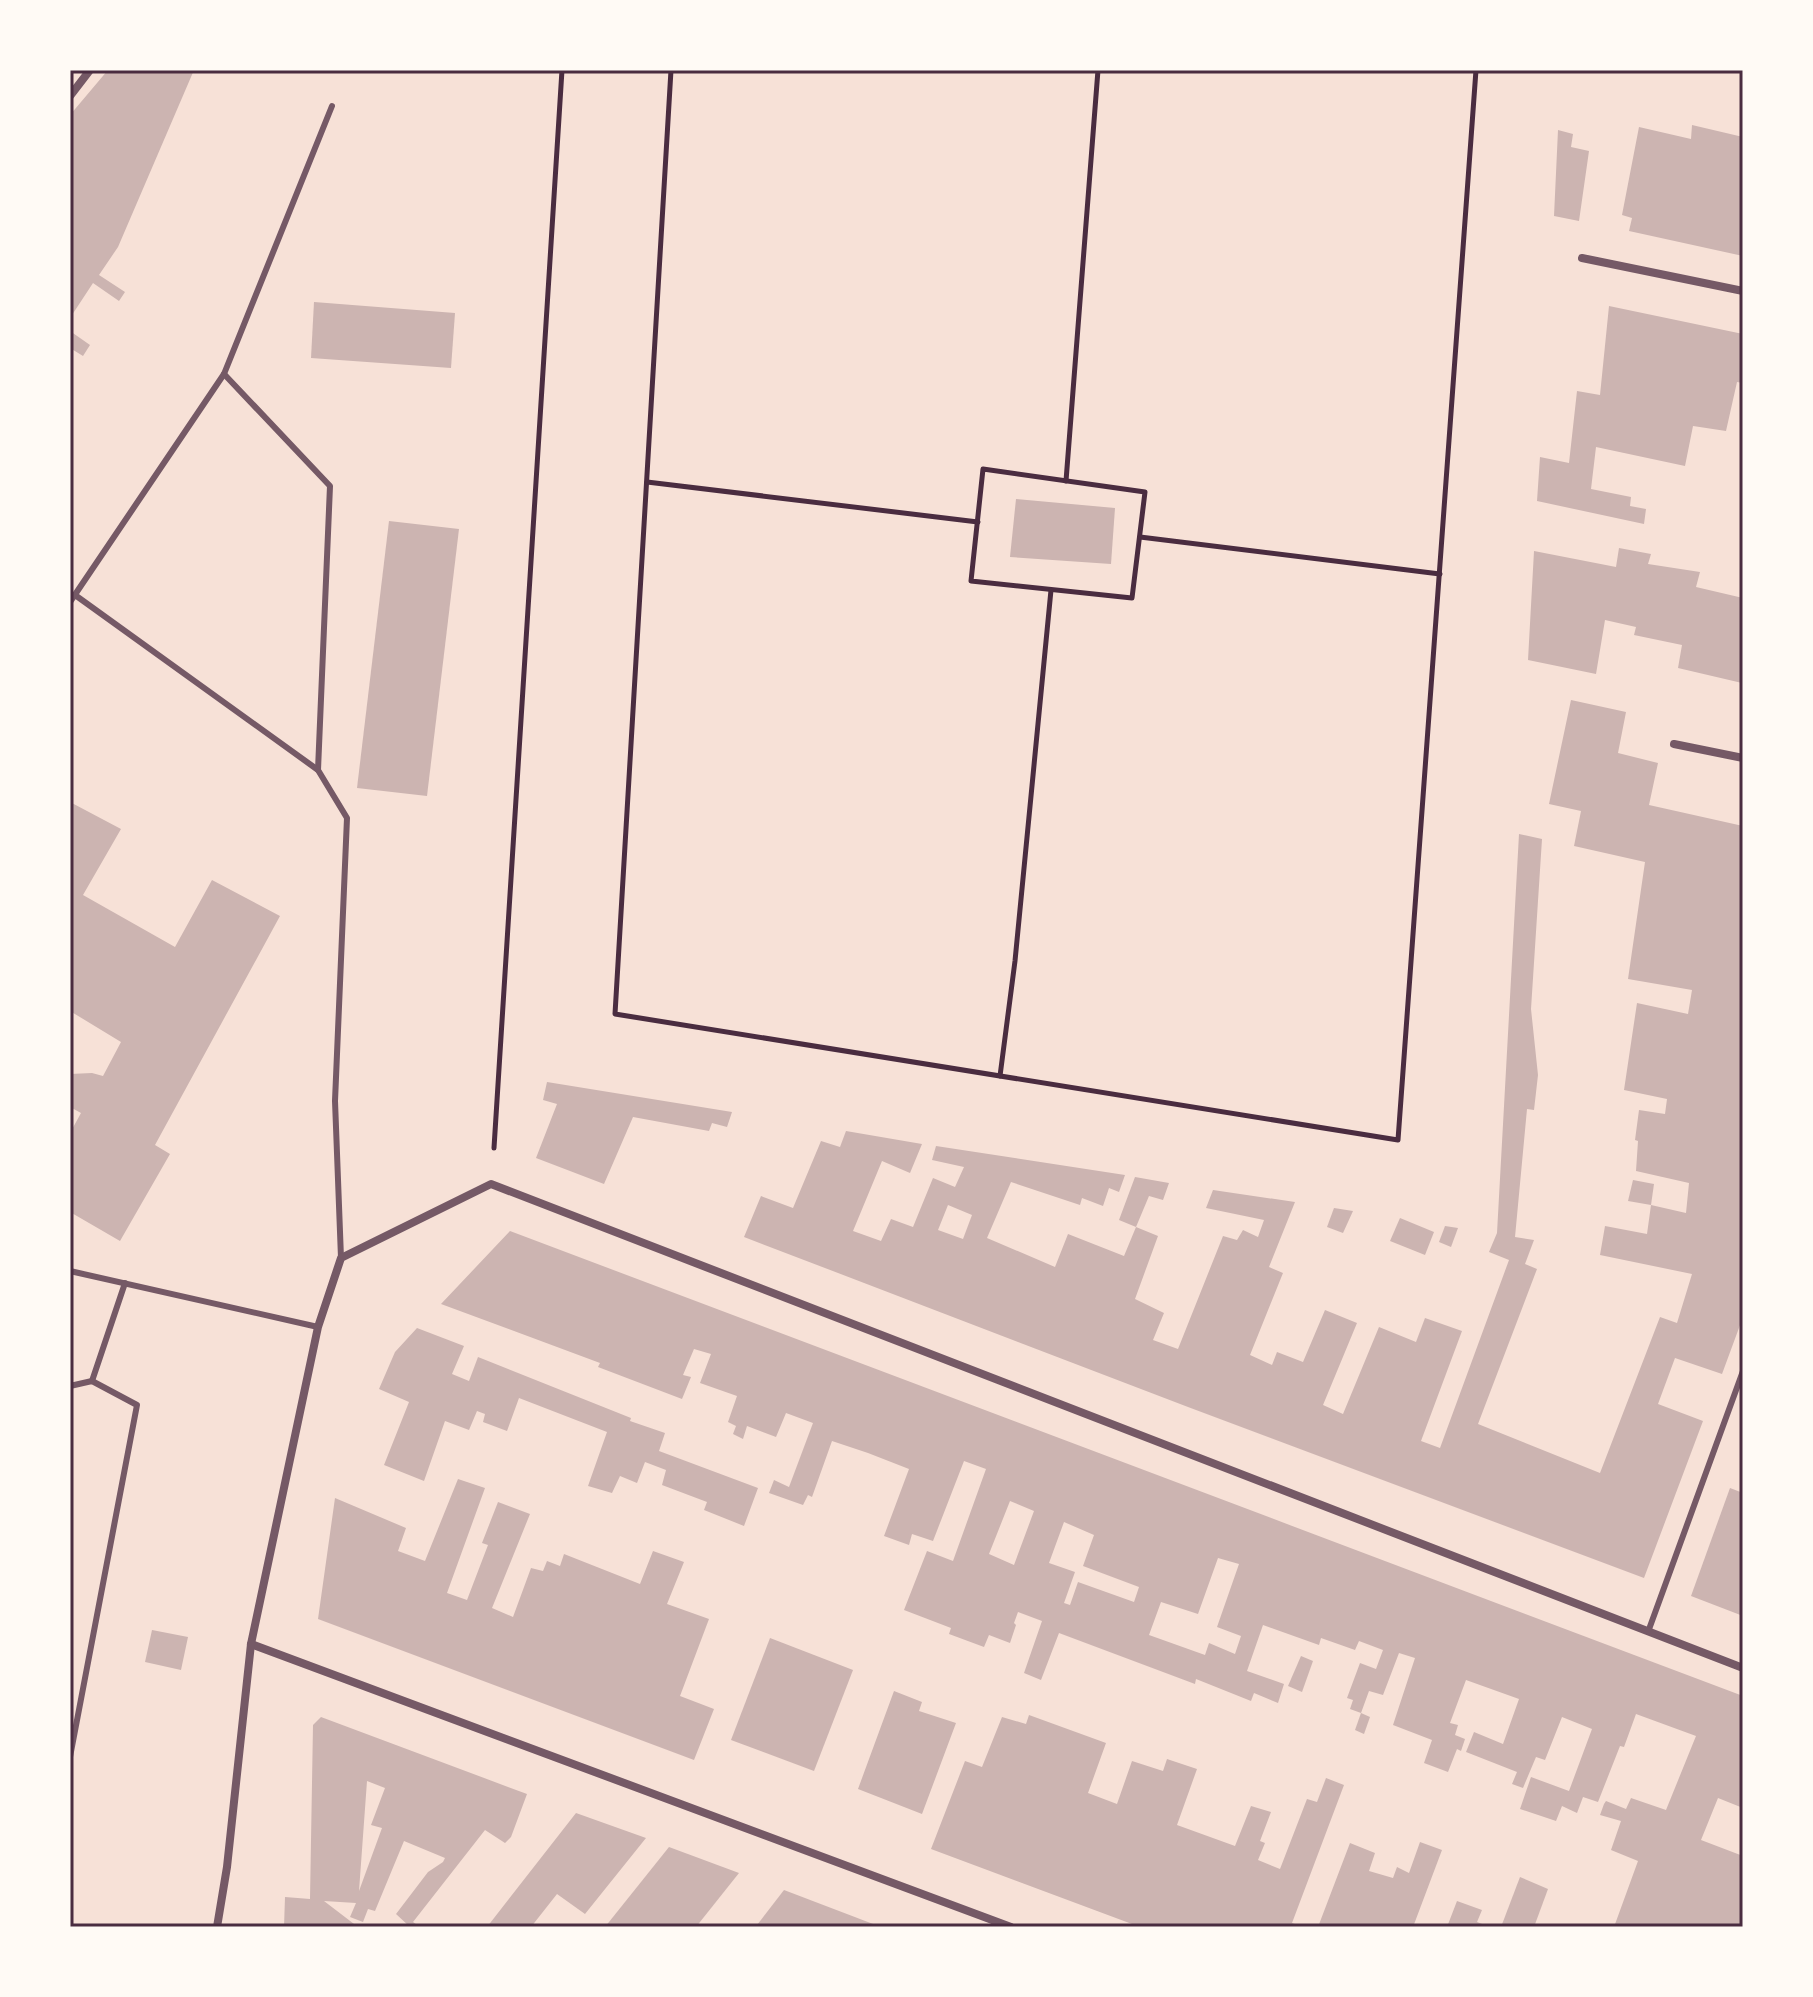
<svg xmlns="http://www.w3.org/2000/svg" width="1813" height="1997" font-family="'PT Sans Narrow',sans-serif">
<style>
.building{fill:#ccb4b1;fill-rule:evenodd}
.lines{fill:none;stroke-linecap:round;stroke-linejoin:round}
.path{stroke:#4a2c40;stroke-width:5}
.service{stroke:#755966;stroke-width:6}
.minor{stroke:#755966;stroke-width:8}
.neatline{fill:none;stroke:#4a2c40;stroke-width:3}
</style>
<rect width="100%" height="100%" fill="#f7e1d7"/>
<!-- building -->
<g class="building">
<polygon points="108,70 194,70 118,247 99,275 125,292 119,301 93,283 70,318 70,115"/>
<polygon points="1692,125 1743,137 1743,256 1629,231 1632,218 1622,215 1639,127 1691,139"/>
<polygon points="1558,130 1573,134 1571,147 1589,151 1579,221 1554,216"/>
<polygon points="314,302 455,313 451,368 311,358"/>
<polygon points="1609,306 1743,334 1743,383 1737,382 1726,431 1693,426 1685,466 1596,447 1591,489 1631,497 1630,506 1646,509 1644,524 1537,501 1540,457 1569,463 1577,391 1600,395"/>
<polygon points="70,331 90,345 83,356 70,348"/>
<polygon points="1016,499 1115,508 1111,564 1010,557"/>
<polygon points="389,521 459,529 427,796 357,788"/>
<polygon points="1619,548 1651,554 1648,564 1700,572 1696,587 1743,598 1742,683 1678,668 1682,645 1634,635 1636,627 1605,620 1596,674 1528,660 1534,551 1616,567"/>
<path d="M1571 700 1626 712 1618 753 1658 763 1649 805 1743 826V1317L1722 1374 1675 1358 1658 1404 1703 1421 1644 1578 1188 1407 744 1237 761 1196 793 1208 821 1141 840 1147 846 1131 922 1144 910 1173 882 1161 853 1231 881 1241 891 1219 913 1227 933 1178 955 1187 964 1167 932 1160 936 1146 1125 1175 1119 1192 1109 1188 1103 1206 1082 1198 1080 1205 1011 1182 987 1238 1055 1267 1068 1234 1124 1256 1136 1227 1158 1236 1135 1299 1164 1313 1153 1340 1178 1349 1223 1236 1237 1240 1243 1230 1258 1237 1264 1220 1206 1208 1213 1190 1295 1202 1269 1267 1283 1273 1250 1355 1272 1365 1277 1352 1303 1362 1325 1310 1357 1323 1323 1405 1343 1414 1379 1327 1416 1342 1425 1318 1462 1331 1421 1441 1440 1448 1509 1260 1489 1252 1497 1233 1519 834 1542 839 1531 1009 1538 1075 1534 1110 1527 1109 1515 1237 1534 1240 1525 1264 1537 1269 1478 1424 1600 1473 1660 1317 1677 1323 1692 1274 1600 1255 1605 1226 1647 1234 1651 1205 1686 1213 1689 1183 1636 1171 1638 1141 1635 1140 1639 1110 1665 1114 1667 1099 1624 1090 1637 1003 1688 1014 1692 990 1628 979 1645 862 1574 846 1581 811 1549 804ZM948 1205 972 1215 963 1239 938 1230Z"/>
<polygon points="70,802 121,829 83,895 175,947 212,880 280,916 155,1145 170,1154 120,1241 70,1212 70,1133 81,1113 70,1107 70,1074 92,1073 103,1076 121,1042 70,1011"/>
<polygon points="547,1082 732,1112 727,1127 712,1123 709,1131 633,1117 604,1184 536,1158 557,1104 543,1100"/>
<polygon points="1135,1177 1169,1183 1163,1200 1149,1196 1136,1227 1119,1220"/>
<polygon points="1633,1180 1654,1184 1651,1205 1628,1201"/>
<polygon points="1334,1208 1353,1211 1343,1233 1327,1227"/>
<polygon points="1400,1218 1434,1232 1425,1255 1390,1241"/>
<polygon points="1445,1226 1458,1228 1451,1247 1439,1242"/>
<path d="M510 1231 1743 1696V1808L1718 1798 1701 1840 1743 1856V1927H1614L1638 1861 1611 1850 1621 1821 1600 1815 1604 1804 1606 1801 1626 1809 1631 1798 1666 1810 1696 1736 1636 1714 1624 1747 1620 1746 1598 1802 1583 1797 1577 1813 1562 1806 1556 1821 1520 1809 1531 1777 1569 1791 1592 1729 1562 1717 1545 1760 1536 1757 1523 1788 1512 1784 1517 1772 1466 1752 1474 1732 1503 1744 1519 1699 1466 1680 1450 1723 1458 1725 1455 1735 1465 1739 1461 1751 1457 1749 1448 1772 1424 1763 1432 1740 1393 1725 1415 1658 1399 1653 1383 1695 1369 1691 1361 1713 1350 1709 1353 1700 1347 1698 1360 1663 1376 1669 1383 1650 1359 1641 1355 1650 1321 1638 1319 1645 1263 1625 1247 1671 1284 1684 1278 1703 1254 1693 1251 1701 1196 1679 1195 1684 1059 1633 1041 1680 1024 1673 1042 1621 1018 1612 1014 1623 1016 1625 1010 1643 989 1635 984 1647 949 1634 951 1628 904 1610 927 1551 953 1561 986 1469 964 1461 933 1541 912 1534 909 1545 884 1536 909 1469 868 1453 832 1441 812 1497 808 1495 803 1505 769 1493 774 1480 789 1487 813 1423 786 1413 776 1437 747 1426 743 1439 733 1434 736 1426 728 1422 737 1396 700 1383 711 1354 694 1349 683 1375 691 1377 682 1399 598 1367 600 1363 441 1304ZM1010 1501 1034 1511 1014 1565 989 1554ZM1064 1522 1094 1535 1083 1566 1139 1587 1134 1602 1078 1582 1070 1605 1064 1603 1075 1572 1049 1563ZM1218 1558 1239 1564 1217 1627 1241 1636 1235 1654 1209 1643 1205 1655 1149 1635 1161 1602 1198 1614Z"/>
<polygon points="417,1328 464,1346 452,1374 469,1381 478,1357 631,1418 630,1421 665,1433 659,1451 758,1488 744,1526 704,1510 707,1502 662,1485 666,1470 645,1462 637,1483 620,1476 612,1493 588,1486 607,1432 519,1398 507,1431 483,1422 485,1414 477,1411 469,1430 445,1421 424,1481 384,1465 409,1402 379,1389 395,1352"/>
<polygon points="458,1479 485,1488 447,1593 467,1600 488,1545 482,1543 498,1502 530,1514 492,1608 513,1617 531,1568 543,1571 547,1561 560,1566 564,1554 640,1584 653,1551 684,1562 667,1604 709,1619 680,1696 714,1709 694,1760 318,1619 335,1498 406,1528 398,1551 425,1561"/>
<polygon points="1730,1488 1743,1493 1743,1616 1691,1596"/>
<polygon points="152,1630 188,1637 181,1670 145,1662"/>
<polygon points="770,1638 853,1670 814,1771 731,1740"/>
<polygon points="1301,1656 1313,1661 1302,1692 1288,1686"/>
<polygon points="894,1691 922,1702 919,1711 956,1723 922,1814 858,1789"/>
<polygon points="1361,1713 1370,1717 1364,1734 1355,1730"/>
<polygon points="1029,1715 1106,1743 1088,1793 1117,1804 1132,1761 1163,1771 1167,1759 1197,1769 1177,1825 1235,1846 1251,1806 1271,1812 1260,1841 1265,1843 1258,1860 1280,1869 1307,1799 1317,1802 1326,1778 1344,1785 1292,1923 1303,1927 1140,1927 931,1849 965,1761 982,1767 1002,1717 1026,1724"/>
<path d="M321 1717 527 1794 511 1837 505 1843 485 1830 413 1922 420 1927H410L396 1914 428 1872 443 1862 445 1858 404 1841 375 1911 368 1909 363 1922 350 1917 356 1903 324 1901 358 1927H284L285 1897 310 1899 313 1725ZM367 1781 385 1788 371 1825 382 1828 359 1891Z"/>
<polygon points="576,1813 646,1838 585,1914 557,1894 531,1927 487,1927"/>
<polygon points="1420,1842 1442,1850 1413,1927 1318,1927 1350,1843 1375,1853 1369,1871 1393,1878 1397,1867 1409,1873"/>
<polygon points="669,1847 739,1873 696,1927 605,1927"/>
<polygon points="1520,1877 1548,1889 1534,1927 1501,1927"/>
<polygon points="784,1890 881,1927 759,1927 757,1925"/>
<polygon points="1457,1901 1482,1910 1477,1922 1490,1927 1447,1927"/>
</g>
<g class="lines">
<!-- path -->
<g class="path">
<polyline points="671,70 615,1014 1398,1140 1476,70"/>
<polygon points="983,469 1145,492 1132,598 971,581"/>
<polyline points="1066,481 1098,70"/>
<polyline points="647,482 978,522"/>
<polyline points="1140,537 1440,574"/>
<polyline points="1000,1076 1015,961 1051,590"/>
<polyline points="494,1148 562,70"/>
</g>
<!-- service -->
<g class="service">
<polyline points="224,374 330,486 318,770"/>
<polyline points="75,595 318,770 347,818 335,1101 341,1258"/>
<polyline points="70,602 224,374 332,106"/>
<polyline points="70,1271 318,1327"/>
<polyline points="92,1381 125,1283"/>
<polyline points="70,1386 92,1381 137,1405 70,1757"/>
<polyline points="1648,1632 1743,1371"/>
</g>
<!-- minor -->
<g class="minor">
<polyline points="70,96 90,70"/>
<polyline points="1582,258 1743,291"/>
<polyline points="1674,744 1743,758"/>
<polyline points="251,1644 1011,1927"/>
<polyline points="217,1927 227,1867 251,1644 318,1327 341,1258 491,1184 1743,1668"/>
</g>
</g>
<!-- border -->
<rect width="1813" height="1997" fill="none" stroke="#fffaf5" stroke-width="144"/>
<rect x="72" y="72" width="1669" height="1853" class="neatline"/>
</svg>
